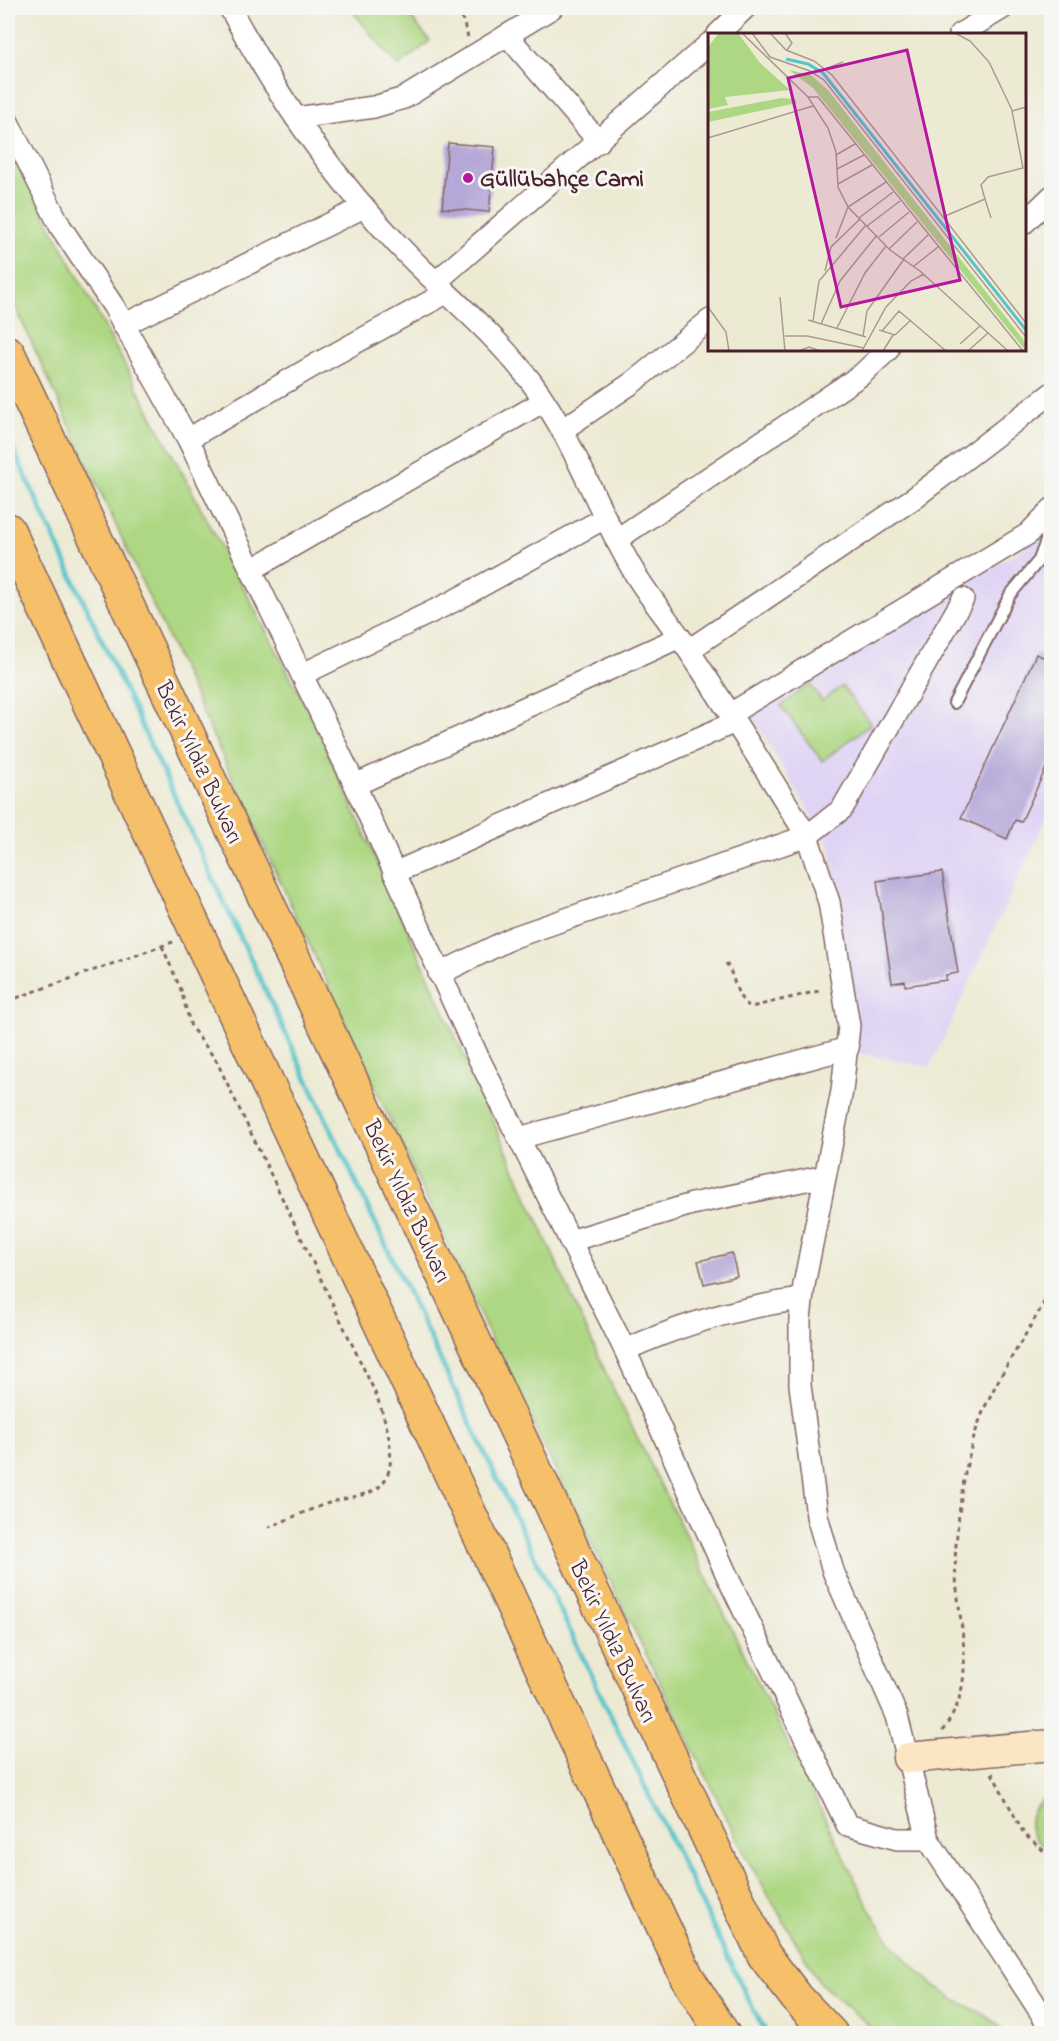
<svg xmlns="http://www.w3.org/2000/svg" width="1059" height="2041" font-family="'Indie Flower',sans-serif">
<style>
.built{fill:#e0d4f4}
.green{fill:#add782;stroke:#7c7b56;stroke-width:1.5}
.lines{fill:none;stroke-linecap:round;stroke-linejoin:round}
.stream{stroke:#56c4ca;stroke-width:5}
.building{fill:#b5a8d8}
.lane-casing{stroke:#836666;stroke-width:14}
.street-casing{stroke:#836666;stroke-width:24}
.secondary-casing{stroke:#836666;stroke-width:33}
.primary-casing{stroke:#836666;stroke-width:36}
.path{stroke:#836666;stroke-width:3;stroke-dasharray:4.5 4.5;stroke-linecap:butt}
.lane{stroke:#fff;stroke-width:10}
.street{stroke:#fff;stroke-width:21}
.secondary{stroke:#fbe6c4;stroke-width:30}
.primary{stroke:#f6c06b;stroke-width:33}
.poi-dot{fill:#b5179e;stroke:#f6f6f2;stroke-width:2}
.labels{text-anchor:middle;stroke-width:6;stroke-linejoin:round;paint-order:stroke}
.poi-label{font-size:24px;font-weight:bold;fill:#4a1f2b;stroke:#f6f6f2;text-anchor:start}
.street-label{font-size:24px;fill:#4a1f2b;stroke:#f6f6f2}
.inset-river{fill:none;stroke:#56c4ca;stroke-width:3}
.inset-road{fill:none;stroke:#ac9990;stroke-width:1.5}
.view{fill:#b5179e;fill-opacity:0.15;stroke:#b5179e;stroke-width:3}
.inset-edge{fill:none;stroke:#4a1f2b;stroke-width:3}
</style>
<rect width="100%" height="100%" fill="#f6f6f2"/>
<filter id="ink" filterUnits="userSpaceOnUse"><feTurbulence type="fractalNoise" baseFrequency=".0167" numOctaves="2"/><feDisplacementMap in="SourceGraphic" scale="12" xChannelSelector="R" yChannelSelector="G"/><feConvolveMatrix kernelMatrix="1 2 1 2 8 2 1 2 1" color-interpolation-filters="sRGB"/></filter>
<filter id="wash" filterUnits="userSpaceOnUse"><feTurbulence type="fractalNoise" baseFrequency=".008" numOctaves="4" result="noise"/><feDisplacementMap in="SourceGraphic" scale="24" xChannelSelector="R" yChannelSelector="G"/><feGaussianBlur stdDeviation="1.35" result="paint"/><feColorMatrix in="noise" values="0 0 0 0 0 0 0 0 0 0 0 0 0 0 0 0 0 1.4 0 .05"/><feComposite in="paint" operator="in"/></filter>
<g filter="url(#wash)">
<rect width="100%" height="100%" fill="#edead4"/>
<!-- built -->
<polygon class="built" points="1051,532 1051,808 930,1067 859,1053 830,846 749,712"/>
<!-- green -->
<g class="green">
<polygon points="350,8 403,8 430,41 398,67"/>
<path d="M8 145 314 721 610 1382 869 1908C890 1945 916 1975 953 1998 975 2012 988 2012 1005 2033H878L820 1983 746 1857 492 1341 8 291Z"/>
<polygon points="810,684 822,701 842,686 871,724 822,761 781,706"/>
<path d="M1047 1797H1051V1849C1025 1840 1022 1811 1047 1797Z"/>
</g>
<g class="lines">
<!-- stream -->
<path class="stream" d="M8 438C251 964 499 1488 753 2009L767 2034"/>
</g>
<g id="blocks">
<!-- building -->
<g class="building">
<polygon points="448,143 495,147 489,212 442,208"/>
<polygon points="1036,654 1052,661 1052,755 1021,822 1015,820 1007,839 961,818"/>
<polygon points="942,872 958,973 946,975 946,980 905,986 905,981 892,983 877,881"/>
<polygon points="732,1253 737,1276 704,1284 698,1261"/>
</g>
</g>
</g>
<g filter="url(#ink)">
<use href="#blocks" fill-opacity="0" stroke="#836666" stroke-width="1.5"/>
<g class="lines">
<!-- lane casing -->
<g class="lane-casing">
<polyline id="lane" points="954,703 1010,595 1039,560 1046,541 1046,517"/>
</g>
<!-- street casing -->
<g class="street-casing">
<g id="street">
<path d="M230 8C276 95 332 176 401 248 445 294 494 332 532 383 575 441 597 510 634 572 650 599 672 624 689 651 730 712 768 774 807 836L829 902 849 1026 842 1091 804 1285 800 1319V1385L817 1516 833 1571 897 1716 928 1839 1052 2030"/>
<polyline points="718,34 745,8"/>
<polyline points="960,34 1003,8"/>
<polyline points="507,35 599,142"/>
<polyline points="296,118 374,107 404,98 552,8"/>
<polyline points="8,122 60,226 114,307 188,439 355,785 478,1057 625,1350 729,1580 847,1825 897,1839 928,1839"/>
<polyline points="1024,223 1052,196"/>
<polyline points="436,282 710,43"/>
<polyline points="123,325 364,207"/>
<polyline points="562,430 632,383 710,320"/>
<polyline points="188,439 315,365 446,293"/>
<polyline points="616,540 861,375 888,350"/>
<polyline points="251,570 544,401"/>
<polyline points="689,650 914,498 1052,393"/>
<polyline points="303,674 452,602 603,519"/>
<polyline points="730,714 1028,534 1052,509"/>
<polyline points="355,785 680,637"/>
<polyline points="394,873 735,722"/>
<polyline points="439,974 514,937 807,836 842,809 963,599"/>
<polyline points="519,1138 848,1048"/>
<polyline points="570,1241 692,1204 825,1176"/>
<path d="M625 1350C682 1324 740 1307 802 1299"/>
</g>
</g>
<!-- secondary casing -->
<g class="secondary-casing">
<polyline id="secondary" points="908,1758 1052,1745"/>
</g>
<!-- primary casing -->
<g class="primary-casing">
<g id="primary">
<polyline points="8,353 764,1955 797,1998 831,2034"/>
<polyline points="8,530 687,1977 723,2034"/>
</g>
</g>
<!-- path -->
<g class="path">
<polyline points="459,8 468,37"/>
<path d="M162 946 181 990 191 1027 216 1060 373 1388C383 1411 407 1474 373 1491 360 1497 343 1498 329 1503 308 1510 289 1519 269 1527"/>
<path d="M726 963C736 977 735 1000 751 1007L823 990"/>
<polyline points="8,1001 173,942"/>
<path d="M942 1731C986 1676 950 1609 956 1545 960 1498 966 1451 985 1407 1004 1365 1032 1328 1052 1287"/>
<polyline points="992,1773 1024,1834 1052,1858"/>
</g>
<!-- lane -->
<use href="#lane" class="lane"/>
<!-- street -->
<use href="#street" class="street"/>
<!-- secondary -->
<use href="#secondary" class="secondary"/>
<!-- primary -->
<use href="#primary" class="primary"/>
</g>
</g>
<!-- markers -->
<circle class="poi-dot" cx="468" cy="178" r="6"/>
<g class="labels">
<!-- poi labels -->
<g class="poi-label">
<text x="480" y="186">Güllübahçe Cami</text>
</g>
<!-- street labels -->
<g class="street-label">
<text transform="translate(200 762) rotate(65)" y="8">Bekir Yıldız Bulvarı</text>
<text transform="translate(408 1201) rotate(65)" y="8">Bekir Yıldız Bulvarı</text>
<text transform="translate(614 1641) rotate(65)" y="8">Bekir Yıldız Bulvarı</text>
</g>
</g>
<!-- overview -->
<g transform="translate(708 33)">
<rect width="318" height="318" fill="#edead4"/>
<path d="M11 0H30L52 30 82 57 17 64 20 72 0 76V14ZM81 37 103 42 120 57 318 310V318L105 55ZM73 65 87 66 89 70 0 89V79Z" fill="#add782"/>
<path class="inset-river" d="M78 26 100 31 115 40 318 297"/>
<path class="inset-road" d="M34 0 100 64 120 95 128 119 130 154 140 174 182 217 212 238 300 318M44 0 62 24 102 38 116 47 318 304M62 0 78 17 106 28 124 42 318 290M77 0 84 10 79 17M247 0 262 8 281 29 304 77M117 36 135 29M100 64H110L315 318M0 105 105 73M128 122 147 111M129 136 156 122M130 151 164 132M277 166 283 185M235 184 277 166 273 152 280 144 315 135 304 78 318 74M151 185 185 159M159 193 192 168M171 204 201 179M128 205 140 174 178 149M181 216 209 189M195 226 220 202M206 233 230 214M117 238 123 214 152 186M72 264 77 318M0 274 18 299 21 318M100 287 158 304M105 288 111 248 158 192M113 291 132 248 169 202M129 295 157 240 178 213M171 297 187 302 203 287M174 298 191 278 238 318M77 303H99L156 315M155 303 159 278 196 226M252 311 272 293M93 317 101 314 112 318M154 318 178 274 203 248 216 241M175 318 185 302M260 318 280 300"/>
<path class="view" d="M199 17 252 247 133 274 80 45Z"/>
<rect width="318" height="318" class="inset-edge"/>
</g>
<!-- margin -->
<rect width="1059" height="2041" fill="none" stroke="#f6f6f2" stroke-width="30"/>
</svg>
